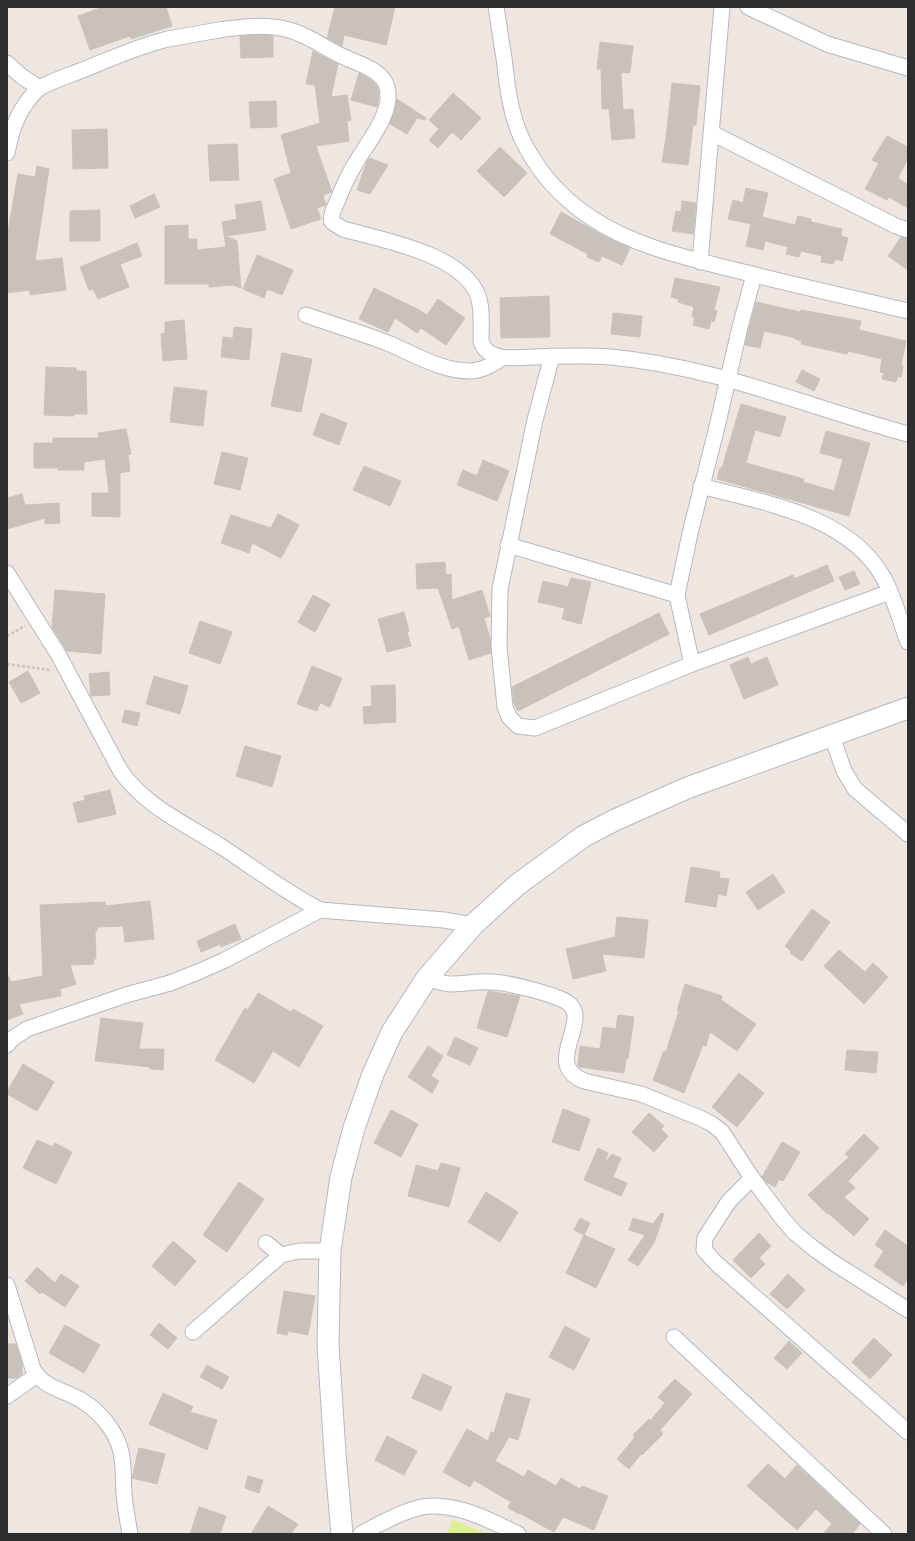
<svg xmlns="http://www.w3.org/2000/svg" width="915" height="1541" font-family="'Work Sans',sans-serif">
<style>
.pitch{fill:#daf294}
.building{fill:#c8c2bb;stroke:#ccc2b9}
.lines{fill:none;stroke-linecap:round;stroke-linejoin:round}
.street-casing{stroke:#b4b8c2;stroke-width:17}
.secondary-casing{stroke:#b4b8c2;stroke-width:23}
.path{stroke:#c4c4c4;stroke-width:2.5;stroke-dasharray:3 2;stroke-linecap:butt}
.street{stroke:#fff;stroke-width:15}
.secondary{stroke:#fff;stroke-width:21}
</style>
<rect width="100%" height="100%" fill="#f0e6e0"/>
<!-- pitch -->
<polygon class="pitch" points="453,1520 488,1534 447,1534"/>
<!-- building -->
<g class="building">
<polygon points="103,7 166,7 172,26 131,39 130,36 90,50 78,16"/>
<polygon points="335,7 395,7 386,45 344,35 342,46 327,38"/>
<polygon points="260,35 273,36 273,57 241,58 240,36"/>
<polygon points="600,42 633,46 630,73 621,72 623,110 633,109 635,138 612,140 609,109 602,109 601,69 597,69"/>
<polygon points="313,51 338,64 331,97 347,95 351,120 347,121 349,141 316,146 332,192 323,195 326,205 317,208 321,219 291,229 274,179 291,173 281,135 320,123 315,85 306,84"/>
<polygon points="359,73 371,80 377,86 379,93 377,107 351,100"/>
<polygon points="672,83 700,86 696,125 693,125 688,165 662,162 666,138"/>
<polygon points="453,93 481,118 461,140 452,132 438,148 429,140 439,129 429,120"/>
<polygon points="397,99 426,118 425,120 417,118 407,134 390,124 396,105"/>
<polygon points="276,101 277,127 251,128 249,102"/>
<polygon points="107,129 108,168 73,169 72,130"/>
<polygon points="887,136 908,147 908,158 898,178 908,185 908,208 889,197 887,200 865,189 879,163 872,160"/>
<polygon points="237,144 239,180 210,181 208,145"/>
<polygon points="500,147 527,173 504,197 477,171"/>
<polygon points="369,158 388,165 370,194 357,190 366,164"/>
<polygon points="37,166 49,169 35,261 62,258 66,290 30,295 30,290 7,293 7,237 18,174 35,177"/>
<polygon points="746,188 768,193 762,217 795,225 798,216 811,219 811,222 842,229 841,236 848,238 842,261 835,259 833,264 821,262 822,256 801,251 799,257 786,254 788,247 765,241 763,250 746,246 751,224 728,219 733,200 743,203"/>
<polygon points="154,194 160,207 135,218 130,206"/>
<polygon points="261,201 266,230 226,236 237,241 241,288 233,285 209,287 209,284 165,284 165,226 188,225 188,239 197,239 197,250 226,247 222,222 237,219 235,205"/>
<polygon points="682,201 696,203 693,234 672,231 676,211 681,212"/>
<polygon points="100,210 100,241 70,241 70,211"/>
<polygon points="561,212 602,235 630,248 622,265 602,256 599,262 587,257 588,254 550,234"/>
<polygon points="901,237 908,239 908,270 888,256"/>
<polygon points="137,243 142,256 120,264 129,287 98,299 93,289 89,290 80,267"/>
<polygon points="257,255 293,270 282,295 267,289 264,298 243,289"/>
<polygon points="675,278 720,287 714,310 717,311 714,322 711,321 709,329 693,325 695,317 692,317 694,307 678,302 679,299 671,297"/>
<polygon points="374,288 419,310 427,315 438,299 465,318 446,345 421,328 417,333 395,318 388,332 359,319"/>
<polygon points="549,296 550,337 501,338 500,298"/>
<polygon points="756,302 800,312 801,310 861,321 859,330 906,341 901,365 903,366 901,377 898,376 896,382 882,379 884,373 880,372 882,359 848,351 847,354 819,348 801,344 802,341 795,339 796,338 764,331 760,348 745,345"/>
<polygon points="613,313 642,316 640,337 611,334"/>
<polygon points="184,320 187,359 163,361 161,334 165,333 165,322"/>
<polygon points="234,327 252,329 249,360 221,357 223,337 233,338"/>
<polygon points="282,353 312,359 301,412 271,406"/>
<polygon points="46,367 76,368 76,371 86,371 87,414 74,414 74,416 44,415"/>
<polygon points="802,370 820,379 814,391 796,382"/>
<polygon points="174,387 207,391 203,426 170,422"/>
<polygon points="741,404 786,417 780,437 755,430 746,463 804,479 803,482 834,491 843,459 820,453 826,431 870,443 849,516 717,479 720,468 722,468"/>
<polygon points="321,413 347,423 339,445 313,435"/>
<polygon points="126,429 131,454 128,455 130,471 120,473 120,517 92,516 92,493 109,493 105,459 84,462 84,470 58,470 58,468 34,468 34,443 53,443 53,438 99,438 98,433"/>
<polygon points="222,452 248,458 240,490 214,484"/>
<polygon points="483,460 509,471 497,501 457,485 463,470 477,476"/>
<polygon points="364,466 401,481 390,506 353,490"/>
<polygon points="22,494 25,505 59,503 60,523 45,524 45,518 7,529 7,498"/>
<polygon points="278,514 299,525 281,558 252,543 249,553 221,543 231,515 271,528"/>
<polygon points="445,562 446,575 451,574 452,600 482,590 490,616 484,618 490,638 491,653 469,660 459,626 452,629 438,588 417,589 416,564"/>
<polygon points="827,565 834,581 709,635 700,614 793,575 794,579"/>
<polygon points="854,571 860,584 845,590 839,577"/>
<polygon points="571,578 591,582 581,624 562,619 565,608 538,602 543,581 568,587"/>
<polygon points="55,590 105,594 101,654 67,651 52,627"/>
<polygon points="313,595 330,604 315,632 298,622"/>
<polygon points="404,612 409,631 407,632 411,646 387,652 378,619"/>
<polygon points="659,613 669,634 518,711 514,703 512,687"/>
<polygon points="200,621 232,632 220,664 189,653"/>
<polygon points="748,657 751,664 767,657 778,685 744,699 730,665"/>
<polygon points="312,666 342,678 330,707 320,703 317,711 297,704"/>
<polygon points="28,671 40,693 21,703 9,682"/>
<polygon points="109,672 110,695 91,696 89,674"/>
<polygon points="154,676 188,686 180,714 146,704"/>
<polygon points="395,685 396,722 364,724 363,707 372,706 371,686"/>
<polygon points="125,710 140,713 137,726 122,722"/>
<polygon points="245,746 281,756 272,787 236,776"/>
<polygon points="110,790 116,814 78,823 73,803 85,800 84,796"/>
<polygon points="691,867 720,872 719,878 729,879 726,896 718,894 716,907 685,902"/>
<polygon points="773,874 785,892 758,910 746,892"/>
<polygon points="150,901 154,939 125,942 123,926 97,927 97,931 95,931 96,959 93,959 94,964 70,965 76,984 60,989 61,996 19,1004 23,1014 7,1020 7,975 8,975 11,982 43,976 40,905 105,902 105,906"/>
<polygon points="812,909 830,922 802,961 790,953 791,951 785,946"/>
<polygon points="617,917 648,920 644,958 602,954 606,971 573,979 566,949 615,937"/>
<polygon points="235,924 241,939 221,947 220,944 201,952 197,941"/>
<polygon points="839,950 865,972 873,963 888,977 864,1004 824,966"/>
<polygon points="685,984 722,996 721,1000 756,1024 737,1051 710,1032 706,1046 703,1045 684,1093 653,1080 664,1051 666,1052 679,1011 677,1011"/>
<polygon points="488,991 520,996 507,1037 477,1028"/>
<polygon points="258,993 291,1012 293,1009 323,1026 299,1067 273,1051 254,1083 215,1060 245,1008 248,1010"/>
<polygon points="618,1015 634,1017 628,1059 626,1059 624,1073 579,1067 578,1065 580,1046 600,1049 603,1027 616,1029"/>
<polygon points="101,1018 143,1023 139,1049 164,1049 163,1070 150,1069 150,1067 95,1061"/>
<polygon points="455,1037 478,1048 470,1065 447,1055"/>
<polygon points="428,1046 443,1056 431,1076 439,1081 432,1093 408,1077"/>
<polygon points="847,1050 878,1052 876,1073 845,1070"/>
<polygon points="23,1064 54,1082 37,1111 7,1094 7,1092"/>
<polygon points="739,1073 764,1093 737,1127 712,1107"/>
<polygon points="563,1109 590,1119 579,1151 552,1142"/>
<polygon points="391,1110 418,1124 401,1157 374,1143"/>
<polygon points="649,1113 664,1126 661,1129 668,1136 654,1152 632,1132"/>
<polygon points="864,1134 879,1148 848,1181 855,1188 844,1197 869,1219 854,1236 828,1213 827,1214 808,1195 849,1157 845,1154"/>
<polygon points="37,1140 53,1147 55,1143 72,1152 56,1184 23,1168"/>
<polygon points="782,1142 800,1152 783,1181 779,1179 775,1187 766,1182 762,1177"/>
<polygon points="598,1148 608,1153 604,1164 612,1154 621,1158 613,1177 627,1183 621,1196 584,1180"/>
<polygon points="441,1163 460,1168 449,1207 408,1196 416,1165 438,1171"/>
<polygon points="239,1182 264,1199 227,1252 203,1235"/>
<polygon points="486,1192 518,1212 500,1242 468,1222"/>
<polygon points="661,1213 664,1214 654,1243 638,1266 628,1260 645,1235 629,1230 633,1218 653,1224"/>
<polygon points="580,1218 590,1223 584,1235 574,1230"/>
<polygon points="885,1230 908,1246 908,1279 903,1286 874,1266 884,1251 875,1245"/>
<polygon points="759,1233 771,1246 759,1258 765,1264 751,1278 733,1260"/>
<polygon points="584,1235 615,1249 596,1288 566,1273"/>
<polygon points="173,1241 196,1261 175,1286 152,1266"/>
<polygon points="37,1267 55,1283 61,1274 79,1286 65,1307 42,1292 40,1294 25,1281"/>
<polygon points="788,1274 805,1290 787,1309 770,1294"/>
<polygon points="284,1291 315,1296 308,1335 288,1331 287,1335 277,1333"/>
<polygon points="159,1323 177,1338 168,1349 150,1335"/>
<polygon points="65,1325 100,1345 84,1373 49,1353"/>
<polygon points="565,1326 590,1339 574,1370 549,1357"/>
<polygon points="874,1338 892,1355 870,1379 852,1362"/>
<polygon points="789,1341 802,1353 787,1369 774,1358"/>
<polygon points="7,1344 16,1344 22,1364 22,1374 17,1378 7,1378"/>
<polygon points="207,1365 229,1377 222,1389 200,1377"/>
<polygon points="423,1374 452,1387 441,1411 412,1398"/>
<polygon points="675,1379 692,1394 660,1430 663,1434 642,1455 641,1454 629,1469 617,1459 635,1437 633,1435 649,1419 650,1421 665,1403 658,1397"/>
<polygon points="163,1393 193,1407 190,1412 217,1420 207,1450 149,1424"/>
<polygon points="506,1393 530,1399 518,1440 509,1437 495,1461 524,1477 528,1470 556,1486 561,1478 580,1489 582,1486 608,1496 594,1530 563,1517 554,1532 519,1513 519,1514 508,1508 511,1502 474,1480 470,1487 443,1472 467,1429 488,1441 491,1432 494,1433"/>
<polygon points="387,1436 417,1451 404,1475 375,1460"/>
<polygon points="139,1448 165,1454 157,1484 132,1478"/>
<polygon points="768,1464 785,1479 797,1465 860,1524 852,1534 823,1534 832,1524 816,1509 797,1530 747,1486"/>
<polygon points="248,1476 263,1480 259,1493 245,1488"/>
<polygon points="268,1506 298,1524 291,1534 251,1534"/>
<polygon points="199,1507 226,1516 220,1534 190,1534"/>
</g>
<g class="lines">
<!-- street casing -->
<g class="street-casing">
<g id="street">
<path d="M496 7C499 24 501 41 504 58 507 85 510 112 521 137 536 169 560 197 590 217 631 245 683 257 731 269 790 284 849 297 908 311"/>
<polyline points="748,7 827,44 908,68"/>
<polyline points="7,63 20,75 39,88"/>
<polyline points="712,133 896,226 908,230"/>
<path d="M7 153C12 127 19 108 38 89 46 83 70 75 80 71 108 60 138 46 168 39 185 36 202 33 219 30 240 27 263 24 285 29 305 33 323 47 342 56 356 63 377 68 385 82 398 108 367 143 355 164 348 176 342 189 337 202 334 208 330 216 332 222L343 229C382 240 458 253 477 293 483 307 481 327 481 341 484 351 491 355 501 357 511 359 524 357 534 357 559 356 585 355 610 357 713 366 809 407 908 434"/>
<polyline points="700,262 722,7"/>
<path d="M306 315C334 325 363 333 390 344 416 355 443 372 472 371 484 370 493 364 502 358"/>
<polyline points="552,356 535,420 500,589 499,647 505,707 509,717 518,726 535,728 692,664 890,592"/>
<path d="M701 486C763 503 848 515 883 577 894 596 900 621 908 642"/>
<polyline points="508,545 677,595"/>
<path d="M7 573 58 654 120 770C144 806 186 824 222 847 254 868 285 892 320 910L444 920 473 925"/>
<polyline points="692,664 677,595 691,529 716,431 740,327 754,275"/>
<polyline points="832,736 844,771 855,789 908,834"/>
<path d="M427 978C435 980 443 984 451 984 465 984 479 981 493 982 510 983 553 994 567 1002 594 1020 541 1064 584 1081L641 1094 700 1118 712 1124 722 1132 752 1178 782 1218 794 1232 813 1248 834 1263 908 1310"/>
<polyline points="7,1045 12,1039 27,1029 126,995 170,983 198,972 225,960 320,910"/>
<polyline points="752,1178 729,1201 705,1238 704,1250 717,1264 908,1432"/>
<polyline points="266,1243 281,1255 299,1251 330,1251"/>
<path d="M7 1285 33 1369C45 1389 62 1389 81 1400 99 1411 116 1430 121 1452 124 1465 123 1480 124 1494 125 1508 128 1521 130 1534"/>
<polyline points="193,1332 281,1255"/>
<polyline points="674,1337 884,1534"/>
<polyline points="7,1396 37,1375"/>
<path d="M361 1534C378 1524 412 1506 431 1506 462 1505 491 1521 518 1534"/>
</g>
</g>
<!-- secondary casing -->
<g class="secondary-casing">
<polyline id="secondary" points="342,1534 335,1454 328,1344 330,1251 341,1177 354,1128 373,1074 392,1032 427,978 473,925 517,885 584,836 615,820 687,788 908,708"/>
</g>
<!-- path -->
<g class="path">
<polyline points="7,636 25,626"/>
<polyline points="7,664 50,670"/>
</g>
<!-- street -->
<use href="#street" class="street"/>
<!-- secondary -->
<use href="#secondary" class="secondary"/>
</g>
<!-- border -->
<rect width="915" height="1541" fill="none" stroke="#2e2e2e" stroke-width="16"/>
</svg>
